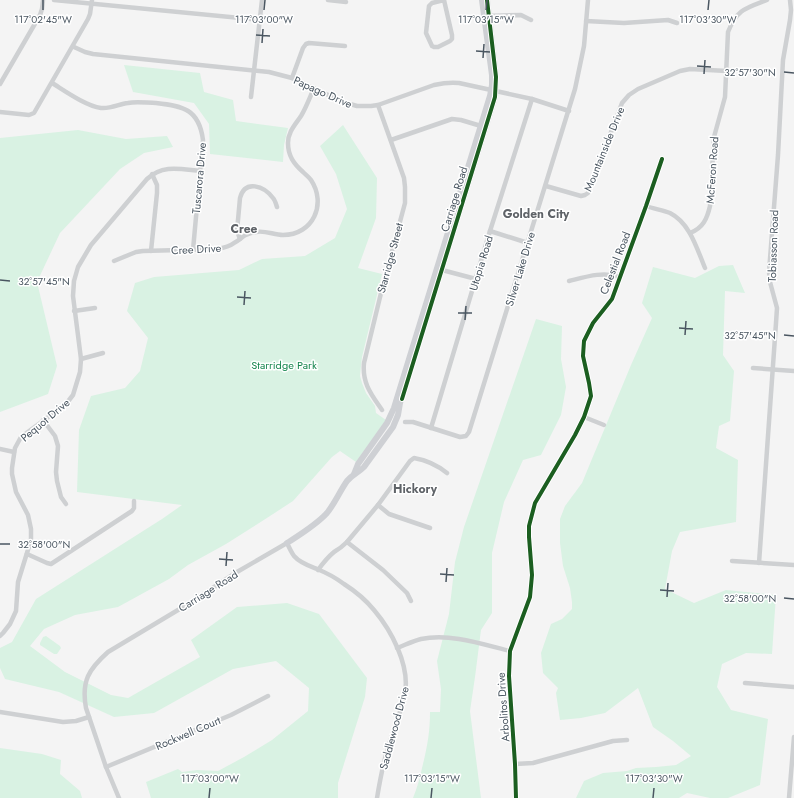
<svg xmlns="http://www.w3.org/2000/svg" width="794" height="798" font-family="Jost,sans-serif">
<style>
.green{fill:#d9f2e3}
.lines{fill:none;stroke-linecap:round;stroke-linejoin:round}
.street{stroke:#ced0d2;stroke-width:4.5}
.secondary{stroke:#ced0d4;stroke-width:6}
.cycleway-casing{stroke:#fff;stroke-width:6}
.cycleway{stroke:#1b5e20;stroke-width:4}
.ticks{fill:none;stroke:#4a5661;stroke-width:1.5}
.labels{text-anchor:middle;stroke-width:3;stroke-linejoin:round;paint-order:stroke}
.street-label{font-size:11px;fill:#4a5661;stroke:#fff}
.park-label{font-size:11px;fill:#17864f;stroke:#fff}
.neighbourhood-label{font-size:12px;font-weight:bold;fill:#5f6368;stroke:#fff}
.ticks-label{font-size:10px;text-anchor:middle;fill:#4a5661;stroke:#fff;stroke-width:3;stroke-linejoin:round;paint-order:stroke}
</style>
<rect width="100%" height="100%" fill="#f4f4f4"/>
<!-- green -->
<g class="green">
<polygon points="124,65 200,73 204,92 233,100 236,121 288,128 284,145 283,162 210,154 209,124 194,103 133,92"/>
<polygon points="343,125 377,178 376,218 358,268 382,274 362,357 361,366 360,376 362,383 366,393 375,406 376,413 386,420 356,462 340,451 332,457 293,501 270,516 226,544 188,565 169,579 118,607 75,615 44,629 30,646 65,672 111,695 128,698 200,657 191,640 237,607 287,603 319,614 367,678 365,697 338,783 338,798 151,798 146,782 178,769 182,772 197,770 218,771 244,757 272,740 308,711 309,688 276,661 233,669 154,713 114,717 59,692 5,679 0,668 0,648 12,642 36,599 162,519 182,505 77,492 79,430 91,396 125,388 140,371 148,338 127,311 135,283 154,277 239,270 262,259 305,256 335,238 347,209 336,174 320,146"/>
<polygon points="78,130 126,139 167,136 173,147 144,153 120,169 60,233 37,282 57,366 48,394 0,412 0,138"/>
<polygon points="733,265 745,293 725,291 723,355 734,371 730,421 719,426 716,448 738,460 736,522 680,532 672,551 665,589 694,603 726,590 776,595 772,654 746,653 722,664 717,687 731,710 768,719 760,785 728,798 710,798 687,793 679,798 576,798 584,781 603,773 627,771 636,768 656,767 676,765 691,756 673,741 653,727 638,688 605,713 581,718 560,720 556,693 558,688 543,673 541,653 551,624 562,619 572,609 572,602 570,588 563,566 560,543 560,519 565,506 582,483 631,365 652,318 642,303 653,267 695,278 719,266"/>
<path d="M536 319 562 326 561 359 566 387 561 415 541 455 523 460 504 502 492 553V613L481 630 475 677 470 711 481 798H413C417 788 420 778 422 768 427 748 430 733 430 712H440L441 689 437 661 449 614 455 562 464 527Z"/>
<polygon points="46,636 60,646 61,648 57,654 54,654 40,645 40,643 43,637"/>
<polygon points="0,748 42,754 61,760 60,774 80,791 82,798 0,798"/>
</g>
<g class="lines">
<!-- street -->
<g class="street">
<polyline points="54,0 260,20"/>
<polyline points="328,0 346,2"/>
<polyline points="444,0 452,35 452,39 450,41 438,47 434,47 432,46 426,33 429,6 432,3 444,0"/>
<polyline points="486,16 521,15 531,20"/>
<polyline points="586,21 624,23 668,20 677,23"/>
<path d="M74 47 85 52 93 54 269 72 292 78 343 102 357 106H371L378 105 434 85C443 83 450 82 459 83L532 99 569 111"/>
<polyline points="292,78 303,48 306,44 309,43 345,46"/>
<path d="M52 83C65 91 86 106 101 108 111 109 119 104 128 103 137 101 147 103 156 103 183 106 199 109 203 140L193 250"/>
<polyline points="0,84 40,15 42,9 43,0"/>
<polyline points="251,97 262,0"/>
<path d="M378 105 404 178 405 187V203L382 289 364 363C362 383 371 394 382 410"/>
<polyline points="0,112 29,115 34,113 88,19 90,14 92,0"/>
<polyline points="391,140 452,119 461,120 481,126"/>
<polyline points="546,186 581,196 585,195 588,193 622,103 629,95 638,89 680,71 690,69 727,71"/>
<path d="M646 206C654 209 663 210 670 213 690 223 697 249 705 268"/>
<polyline points="490,231 528,243"/>
<path d="M690 233C703 228 707 219 710 206L714 137 725 97 728 32C737 9 746 8 767 0"/>
<path d="M240 239 237 231 240 198C245 179 264 186 273 198 275 200 276 204 277 207"/>
<polyline points="151,251 157,193 157,185 152,174"/>
<path d="M114 261 136 252 143 251 217 249C223 248 229 247 234 243 238 241 241 238 244 236 247 234 252 233 256 232 265 230 274 235 283 235 313 235 327 204 311 180 309 177 306 175 303 172 294 164 288 156 288 143 288 132 295 125 301 116 306 108 310 97 314 88"/>
<polyline points="442,270 476,279"/>
<path d="M569 281C585 277 603 271 620 277"/>
<polyline points="74,311 95,308"/>
<polyline points="81,359 103,353"/>
<polyline points="753,368 794,371"/>
<polyline points="584,417 604,425"/>
<polyline points="43,420 55,436 58,446 56,472 57,481 61,497 66,504"/>
<polyline points="405,422 413,422 460,437 466,436 469,432 575,89 584,46 588,0"/>
<polyline points="431,428 490,231 532,99"/>
<polyline points="0,449 14,452"/>
<polyline points="378,505 389,514 430,528"/>
<polyline points="347,542 383,570 407,593 411,601"/>
<polyline points="27,554 47,563 51,564 132,511 134,508 134,501"/>
<polyline points="732,561 794,565"/>
<polyline points="759,563 776,323 777,308 770,282 769,272 778,155 783,60 790,20 791,10 790,0"/>
<path d="M318 570C323 563 328 557 334 552 339 549 343 546 347 542L378 505 410 461 414 458C426 460 437 465 447 473"/>
<path d="M0 636 3 633 10 624 16 611 18 582 31 540V529L28 515 16 492 12 474V468L15 448 21 437 66 404 73 395 80 372 81 359 73 296 74 281 78 267 91 245 147 179C163 164 180 169 200 171"/>
<path d="M397 648C405 645 413 641 421 639 450 633 482 644 510 651"/>
<polyline points="745,683 794,687"/>
<polyline points="0,712 63,722 76,721 89,717"/>
<polyline points="515,764 533,763 613,741 627,740"/>
<polyline points="106,767 231,715 268,696"/>
<path d="M119 798 106 767 86 708C81 681 89 669 108 652L193 601 237 572 287 543C289 547 291 552 294 556 300 563 309 566 317 569 327 573 336 578 344 584 355 591 365 599 374 610 391 630 410 665 405 693 402 710 394 727 389 745 383 762 380 780 377 798"/>
<polyline points="516,798 515,764 509,676 510,651 530,597 532,575 529,537 529,526 535,503 575,435 584,417 591,396 589,383 583,356 584,341 593,323 612,299 646,206 662,159"/>
<polyline points="789,798 794,737"/>
</g>
<!-- secondary -->
<g class="secondary">
<polyline points="354,474 358,464 387,423 394,408 490,96 492,85 492,75 482,0"/>
<path d="M287 543C301 534 316 525 327 513 335 503 340 491 347 481 353 474 358 473 364 467L393 427 398 415 400 403 495 97 496 77 487 0"/>
</g>
<!-- cycleway casing -->
<g class="cycleway-casing">
<g id="cycleway">
<polyline points="402,399 495,97 496,77 487,0"/>
<polyline points="516,798 515,764 509,676 510,651 530,597 532,575 529,537 529,526 535,503 575,435 584,417 591,396 589,383 583,356 584,341 593,323 612,299 646,206 662,159"/>
</g>
</g>
<!-- cycleway -->
<use href="#cycleway" class="cycleway"/>
</g>
<!-- ticks -->
<path class="ticks" d="M43 10V0M264 10 265 0M486 10 487 0M708 10 709 0M256 35 270 36M262 43 263 29M476 51 490 52M483 58 484 44M697 66 711 67M784 72 794 73M704 74 705 60M0 280 10 281M237 297 251 298M244 305 245 291M458 313H472M465 320 466 306M679 328 693 329M685 335 686 321M784 335 794 336M0 544H10M219 559 233 560M226 566 227 552M440 574 454 575M446 582 447 568M660 590 674 591M667 597 668 583M784 598 794 599M209 798 210 788M431 798 432 788M653 798 654 788"/>
<g class="labels">
<!-- street labels -->
<g class="street-label">
<text transform="translate(323 92) rotate(24)" y="4">Papago Drive</text>
<text transform="translate(604 149) rotate(-68)" y="4">Mountainside Drive</text>
<text transform="translate(712 170) rotate(-86)" y="4">McFeron Road</text>
<text transform="translate(199 178) rotate(-85)" y="4">Tuscarora Drive</text>
<text transform="translate(454 199) rotate(-73)" y="4">Carriage Road</text>
<text transform="translate(773 246) rotate(-88)" y="4">Tobiasson Road</text>
<text transform="translate(196 249) rotate(-3)" y="4">Cree Drive</text>
<text transform="translate(390 258) rotate(-75)" y="4">Starridge Street</text>
<text transform="translate(481 263) rotate(-73)" y="4">Utopia Road</text>
<text transform="translate(615 263) rotate(-69)" y="4">Celestial Road</text>
<text transform="translate(520 269) rotate(-73)" y="4">Silver Lake Drive</text>
<text transform="translate(45 420) rotate(-40)" y="4">Pequot Drive</text>
<text transform="translate(208 591) rotate(-32)" y="4">Carriage Road</text>
<text transform="translate(503 707) rotate(-94)" y="4">Arbolitos Drive</text>
<text transform="translate(394 728) rotate(-75)" y="4">Saddlewood Drive</text>
<text transform="translate(188 733) rotate(-23)" y="4">Rockwell Court</text>
</g>
<!-- park labels -->
<g class="park-label">
<text x="284" y="369">Starridge Park</text>
</g>
<!-- neighbourhood labels -->
<g class="neighbourhood-label">
<text x="536" y="218">Golden City</text>
<text x="244" y="233">Cree</text>
<text x="415" y="493">Hickory</text>
</g>
</g>
<g class="ticks-label">
<text x="43" y="23">117°02'45"W</text>
<text x="264" y="23">117°03'00"W</text>
<text x="486" y="23">117°03'15"W</text>
<text x="708" y="23">117°03'30"W</text>
<text x="750" y="76">32°57'30"N</text>
<text x="44" y="285">32°57'45"N</text>
<text x="750" y="339">32°57'45"N</text>
<text x="44" y="548">32°58'00"N</text>
<text x="750" y="602">32°58'00"N</text>
<text x="210" y="782">117°03'00"W</text>
<text x="432" y="782">117°03'15"W</text>
<text x="654" y="782">117°03'30"W</text>
</g>
</svg>
